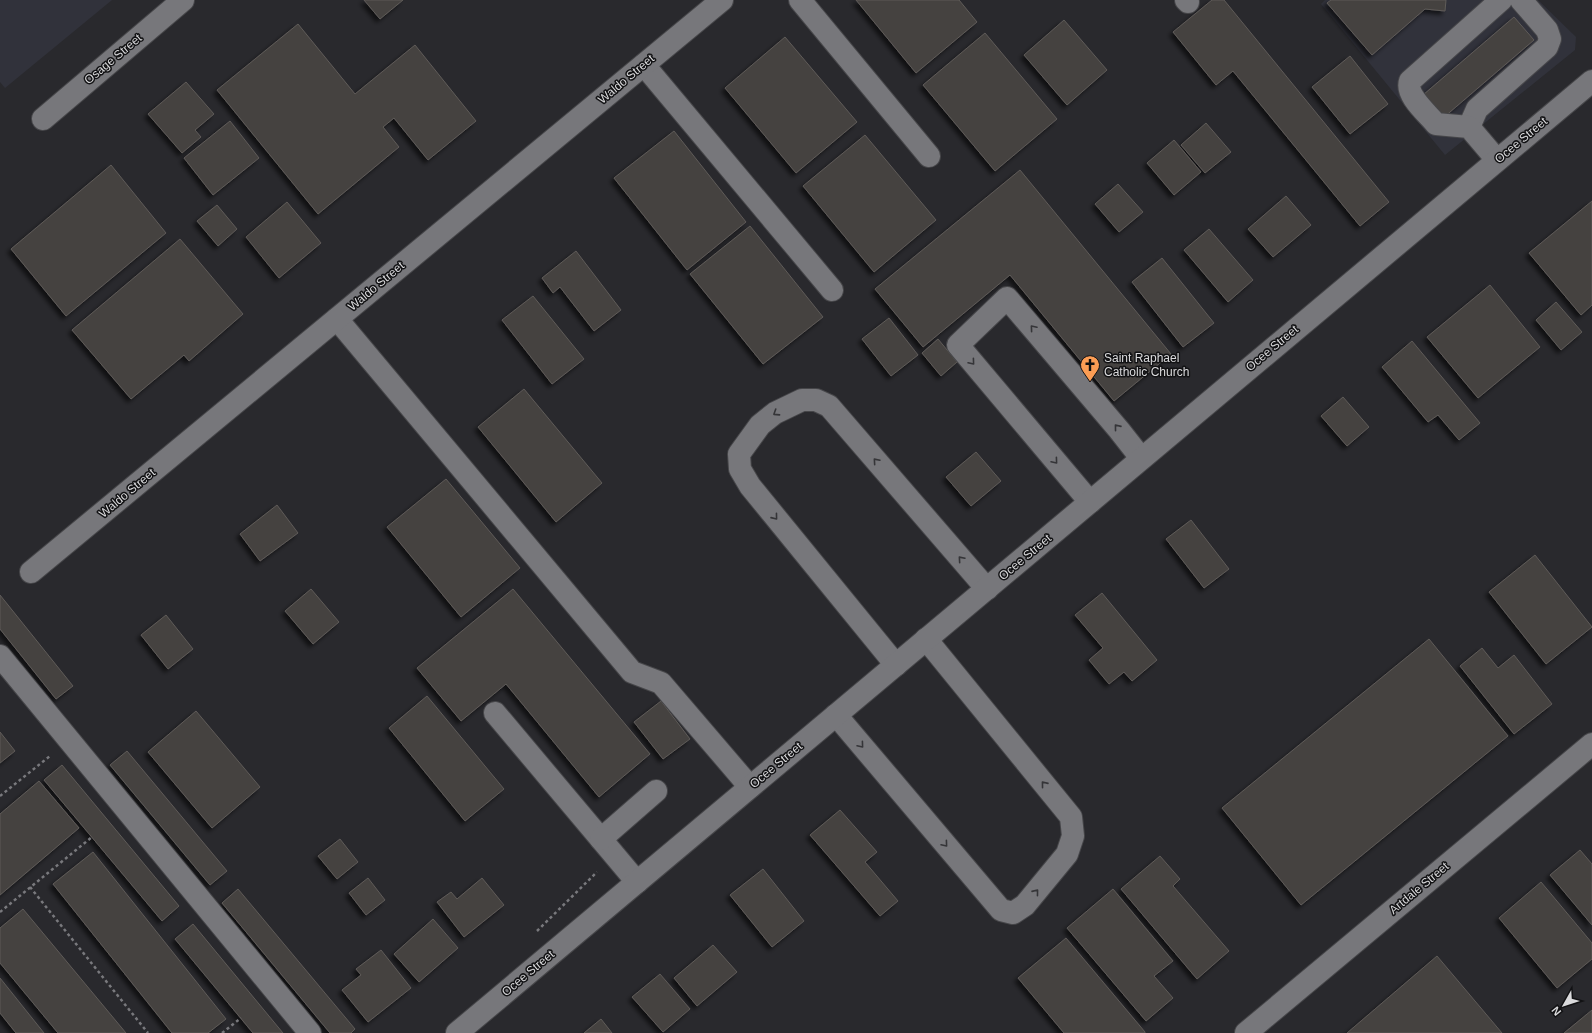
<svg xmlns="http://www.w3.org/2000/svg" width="1592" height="1033" font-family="Arial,sans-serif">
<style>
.built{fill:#31323b}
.building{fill:#45423f;stroke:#5f5b59;filter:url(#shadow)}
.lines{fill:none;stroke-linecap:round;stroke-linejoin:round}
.minor-casing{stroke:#464649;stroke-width:24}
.path{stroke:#79797d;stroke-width:2.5;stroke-dasharray:3 3;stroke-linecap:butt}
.minor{stroke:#77777b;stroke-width:22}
.oneway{stroke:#353538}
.labels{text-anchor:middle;stroke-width:3;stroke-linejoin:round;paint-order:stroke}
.street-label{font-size:12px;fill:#dadadc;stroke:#121214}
.poi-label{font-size:12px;fill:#dadadc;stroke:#121214;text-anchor:start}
</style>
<defs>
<filter id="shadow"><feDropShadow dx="-3.5" dy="3.5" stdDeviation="2" flood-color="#0009"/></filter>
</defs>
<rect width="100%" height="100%" fill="#29292d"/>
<!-- built -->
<g class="built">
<polygon points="0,0 112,0 5,88 0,82"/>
<polygon points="1325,0 1538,0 1576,37 1575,50 1445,155 1321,4"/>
</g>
<!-- building -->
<g class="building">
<polygon points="364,0 403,0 380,19"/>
<polygon points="856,0 959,0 977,22 916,73"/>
<polygon points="1212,0 1224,0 1389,202 1360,226 1233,71 1216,85 1173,32"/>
<polygon points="1331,0 1446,0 1445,11 1425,9 1372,55 1327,3"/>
<polygon points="1514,17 1534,40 1443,118 1423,95"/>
<polygon points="1064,20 1107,70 1067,105 1024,55"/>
<polygon points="298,24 355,94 415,45 476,121 428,160 394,118 383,127 399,147 318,214 217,90"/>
<polygon points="985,33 1057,119 995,171 923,85"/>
<polygon points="785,37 857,122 796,173 725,88"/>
<polygon points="1350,56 1388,104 1350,134 1312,87"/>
<polygon points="186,82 214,114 195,130 201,137 182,153 148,114"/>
<polygon points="230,121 259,158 213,195 184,158"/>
<polygon points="1206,123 1231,152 1205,173 1181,145"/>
<polygon points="674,131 746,222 687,270 614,178"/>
<polygon points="865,135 936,220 874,272 803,186"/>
<polygon points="1174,140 1201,172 1174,195 1147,163"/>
<polygon points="111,165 166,233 66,316 11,249"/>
<polygon points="1020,170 1171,354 1114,401 1010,275 923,347 875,289"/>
<polygon points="1118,184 1143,212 1119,232 1095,204"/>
<polygon points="1286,196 1311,225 1273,257 1248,229"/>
<polygon points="1592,201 1592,305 1581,315 1529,253"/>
<polygon points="287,202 321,243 279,278 246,237"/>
<polygon points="217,205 237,229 218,246 197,221"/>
<polygon points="750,226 823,317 763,364 690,274"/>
<polygon points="1209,229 1253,280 1228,302 1184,250"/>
<polygon points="180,239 243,314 189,361 184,355 131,399 72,330"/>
<polygon points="576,251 621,310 594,331 560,287 553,293 542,278"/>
<polygon points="1162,258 1214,323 1183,347 1132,282"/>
<polygon points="1490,285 1540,347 1478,398 1427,337"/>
<polygon points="533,296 584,359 552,384 502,320"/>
<polygon points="1556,302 1582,332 1561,350 1536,320"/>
<polygon points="889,318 918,355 891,376 862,339"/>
<polygon points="938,339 957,362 941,376 922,353"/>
<polygon points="1412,341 1480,423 1459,440 1438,415 1428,422 1382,367"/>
<polygon points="524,389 602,483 556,522 478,427"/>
<polygon points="1343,397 1369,427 1347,446 1321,416"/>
<polygon points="976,452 1001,481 971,506 946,477"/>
<polygon points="446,479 520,568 461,617 387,527"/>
<polygon points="277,505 298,533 260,561 240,534"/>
<polygon points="1191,520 1229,569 1204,588 1166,539"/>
<polygon points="1535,555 1592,627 1546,664 1489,592"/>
<polygon points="311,589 339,622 313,644 285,611"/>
<polygon points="513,589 650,754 599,797 506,684 461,721 417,668"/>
<polygon points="1102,593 1157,660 1132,681 1124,672 1109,684 1089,660 1103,648 1075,615"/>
<polygon points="0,595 73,686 56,699 0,629"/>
<polygon points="166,615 193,649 168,669 141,635"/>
<polygon points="1429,639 1508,736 1301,905 1222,808"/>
<polygon points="1482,648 1498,668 1514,655 1552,704 1514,734 1460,666"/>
<polygon points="427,696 504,789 465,821 389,728"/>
<polygon points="661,701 690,739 663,759 634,722"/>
<polygon points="196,711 260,787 212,828 148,752"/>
<polygon points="0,732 15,751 0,763"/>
<polygon points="127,751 227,871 210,885 110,765"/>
<polygon points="62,765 179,906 162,921 44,780"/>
<polygon points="39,781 79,828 0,895 0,814"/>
<polygon points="840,810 877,852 865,862 898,901 880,916 810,835"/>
<polygon points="340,839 358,862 337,879 318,856"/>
<polygon points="1580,850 1592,864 1592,925 1550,875"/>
<polygon points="93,852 226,1019 208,1033 172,1033 53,884"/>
<polygon points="1160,856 1180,879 1173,886 1229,951 1197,979 1121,889"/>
<polygon points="763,869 804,921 772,947 730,895"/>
<polygon points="368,878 385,900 366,915 349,893"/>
<polygon points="482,878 504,905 464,937 437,902 451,892 457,899"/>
<polygon points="1541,882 1592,943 1592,959 1557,988 1499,918"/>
<polygon points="238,889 355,1029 351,1033 330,1033 222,903"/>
<polygon points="1113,889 1173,961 1154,976 1173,998 1146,1021 1067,928"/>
<polygon points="23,909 126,1033 58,1033 0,963 0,928"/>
<polygon points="433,919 458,948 419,982 394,954"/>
<polygon points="193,924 259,1004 283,1033 253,1033 175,939"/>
<polygon points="1066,938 1145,1032 1145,1033 1064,1033 1018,978"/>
<polygon points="713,945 737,972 697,1006 674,978"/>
<polygon points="381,950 411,988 368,1022 342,990 361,975 356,969"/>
<polygon points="1437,956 1502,1033 1347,1033"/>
<polygon points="660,974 690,1009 663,1032 632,997"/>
<polygon points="0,978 44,1033 16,1033 0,1013"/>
<polygon points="1592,1010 1592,1033 1564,1033"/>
<polygon points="601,1019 612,1033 584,1033"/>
</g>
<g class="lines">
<!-- minor casing -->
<g class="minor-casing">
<g id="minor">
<polyline points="800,0 929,156"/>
<polyline points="1186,0 1188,2"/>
<polyline points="644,65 832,290"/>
<polyline points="43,119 183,0"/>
<polyline points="1469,127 1477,109 1547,47 1550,39 1547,30 1521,0"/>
<path d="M1497 160 1469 127 1436 124C1427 113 1405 95 1410 81L1501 0"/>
<polyline points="337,319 632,672 661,683 750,787"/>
<polyline points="1090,502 958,345 1007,298 1119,430 1141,458"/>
<polyline points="31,572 722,0"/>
<polyline points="0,656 310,1033"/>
<polyline points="896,665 750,486 740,469 739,454 760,425 775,413 802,400 816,400 829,406 987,589"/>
<polyline points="495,713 637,882"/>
<polyline points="836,715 1001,910 1013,913 1025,905 1067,854 1073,836 1071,817 926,639"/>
<polyline points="601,839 656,791"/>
<polyline points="457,1033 1592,81"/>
<polyline points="1246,1033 1592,744"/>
</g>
</g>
<!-- path -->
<g class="path">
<polyline points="0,796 50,756"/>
<polyline points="30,887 148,1033"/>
<polyline points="0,912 92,837"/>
<polyline points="537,931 597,872"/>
<polyline points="222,1033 241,1018"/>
</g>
<!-- minor -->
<use href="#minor" class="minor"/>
</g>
<!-- one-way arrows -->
<defs><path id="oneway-chevron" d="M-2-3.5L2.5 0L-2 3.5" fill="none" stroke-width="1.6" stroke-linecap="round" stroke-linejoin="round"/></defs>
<g class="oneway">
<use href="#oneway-chevron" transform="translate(1033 328) rotate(-130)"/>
<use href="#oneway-chevron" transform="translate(972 362) rotate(50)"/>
<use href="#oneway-chevron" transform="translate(776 413) rotate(147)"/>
<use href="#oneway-chevron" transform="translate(1117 427) rotate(-129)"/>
<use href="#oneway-chevron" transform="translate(876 461) rotate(-131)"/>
<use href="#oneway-chevron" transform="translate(1055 461) rotate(50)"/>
<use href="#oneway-chevron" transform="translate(775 517) rotate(51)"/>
<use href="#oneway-chevron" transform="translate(961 559) rotate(-131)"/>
<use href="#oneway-chevron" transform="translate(861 745) rotate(50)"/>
<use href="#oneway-chevron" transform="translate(1044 784) rotate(-129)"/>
<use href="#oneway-chevron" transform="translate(945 844) rotate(50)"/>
<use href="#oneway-chevron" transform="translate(1036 892) rotate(-51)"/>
</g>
<!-- icons -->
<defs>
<g id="church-pin" transform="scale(1)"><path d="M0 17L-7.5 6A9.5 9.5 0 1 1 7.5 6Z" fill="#fc9d54" stroke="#121214"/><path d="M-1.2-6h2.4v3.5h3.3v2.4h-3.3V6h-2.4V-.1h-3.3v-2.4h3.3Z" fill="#111"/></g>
</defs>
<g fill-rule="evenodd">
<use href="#church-pin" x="1090" y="365"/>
</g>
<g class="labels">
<!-- street labels -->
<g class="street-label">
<text transform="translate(113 59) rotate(-40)" y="4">Osage Street</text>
<text transform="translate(626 79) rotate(-40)" y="4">Waldo Street</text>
<text transform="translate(1521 140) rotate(-40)" y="4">Ocee Street</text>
<text transform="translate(376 286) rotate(-40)" y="4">Waldo Street</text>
<text transform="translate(1272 348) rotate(-40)" y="4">Ocee Street</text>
<text transform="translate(127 493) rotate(-40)" y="4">Waldo Street</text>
<text transform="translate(1025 557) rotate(-40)" y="4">Ocee Street</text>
<text transform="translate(776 765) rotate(-40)" y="4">Ocee Street</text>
<text transform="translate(1419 888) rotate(-40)" y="4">Artdale Street</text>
<text transform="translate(528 973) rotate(-40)" y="4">Ocee Street</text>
</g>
<!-- poi labels -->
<g class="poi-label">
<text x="1104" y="362">Saint Raphael<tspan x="1104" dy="14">Catholic Church</tspan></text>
</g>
</g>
<!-- north arrow -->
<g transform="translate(1564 1005) rotate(231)" stroke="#121214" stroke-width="3" paint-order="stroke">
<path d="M0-3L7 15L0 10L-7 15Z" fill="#dadadc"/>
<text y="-6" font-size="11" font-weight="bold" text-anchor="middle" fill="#dadadc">N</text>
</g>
</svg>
